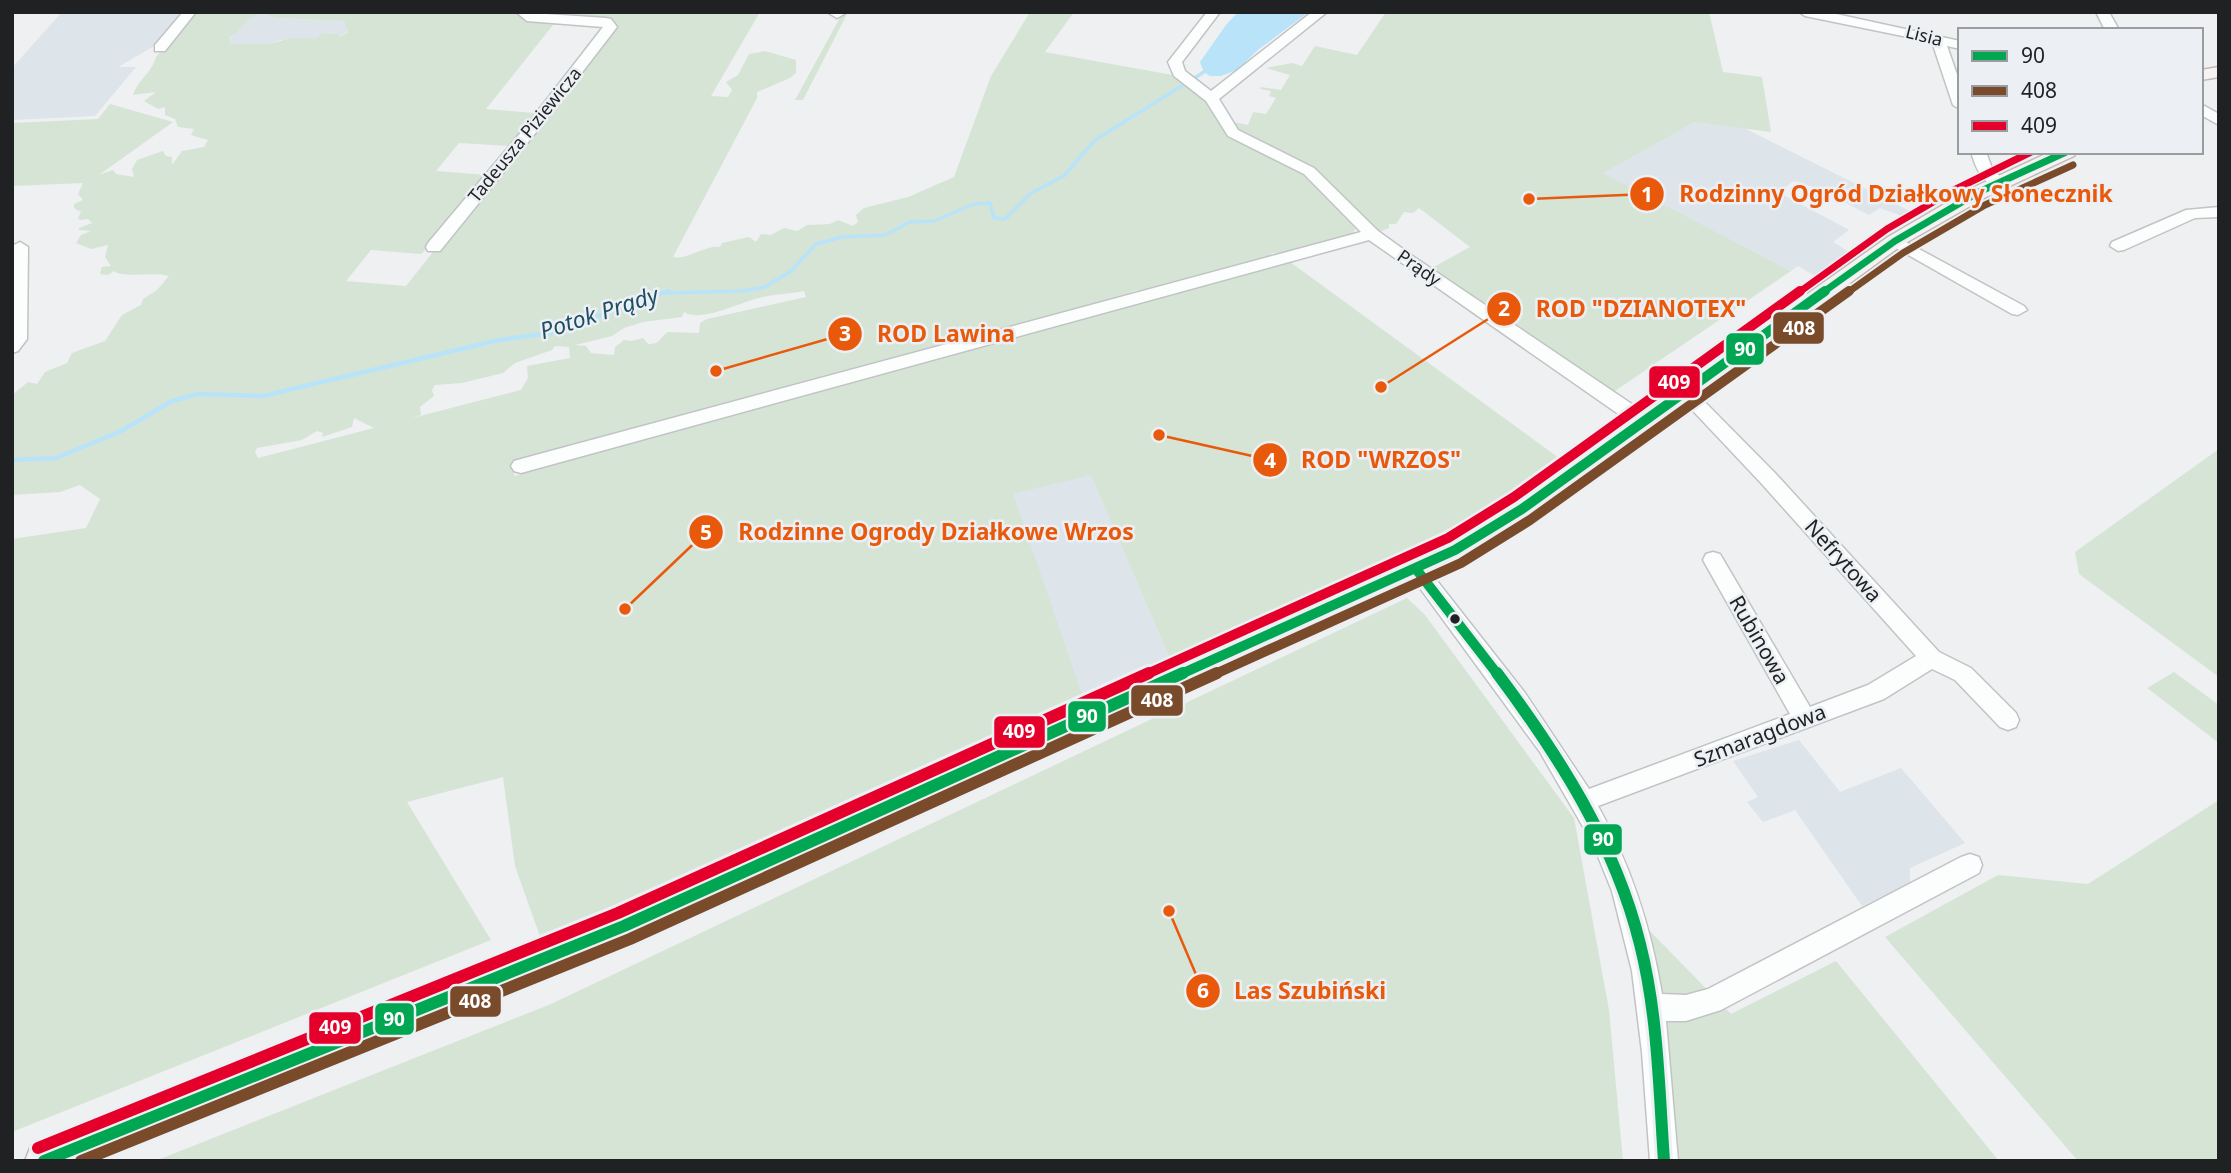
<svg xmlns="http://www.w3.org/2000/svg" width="2231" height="1173" font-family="'Noto Sans',sans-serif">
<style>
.built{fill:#dde4ea}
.green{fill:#d6e4d6;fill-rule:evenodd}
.water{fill:#b8e3f9}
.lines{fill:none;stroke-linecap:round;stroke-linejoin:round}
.stream-far1{stroke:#b8e3f9;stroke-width:3.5}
.stream{stroke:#b8e3f9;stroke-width:4.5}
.minor-casing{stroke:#c1c3c4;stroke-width:3}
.major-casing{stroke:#c0bbb9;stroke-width:3}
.minor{fill:#fcfdfd;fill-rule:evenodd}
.major{fill:#f6f3f1;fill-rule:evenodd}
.bus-1-far2-casing{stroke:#ecf0f4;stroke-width:10}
.bus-1-far1-casing{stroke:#ecf0f4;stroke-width:15}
.bus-1-casing{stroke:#ecf0f4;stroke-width:18}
.bus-2-far2-casing{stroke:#ecf0f4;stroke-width:10}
.bus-2-far1-casing{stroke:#ecf0f4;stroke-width:15}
.bus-2-casing{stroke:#ecf0f4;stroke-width:18}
.bus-3-far2-casing{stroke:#ecf0f4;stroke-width:10}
.bus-3-far1-casing{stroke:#ecf0f4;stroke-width:15}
.bus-3-casing{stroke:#ecf0f4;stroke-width:18}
.bus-1-far2{stroke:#00a651;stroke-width:7}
.bus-1-far1{stroke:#00a651;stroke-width:10}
.bus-1{stroke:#00a651;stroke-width:12}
.bus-2-far2{stroke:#7a4b2a;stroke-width:7}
.bus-2-far1{stroke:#7a4b2a;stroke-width:10}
.bus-2{stroke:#7a4b2a;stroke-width:12}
.bus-3-far2{stroke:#e4002b;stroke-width:7}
.bus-3-far1{stroke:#e4002b;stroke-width:10}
.bus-3{stroke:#e4002b;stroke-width:12}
.bus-dot{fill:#1f2122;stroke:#ecf0f4;stroke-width:2.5}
.labels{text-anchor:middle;stroke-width:5;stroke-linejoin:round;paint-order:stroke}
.far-street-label{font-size:18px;fill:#1f2122;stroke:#ecf0f4}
.street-label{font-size:21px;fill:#1f2122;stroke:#ecf0f4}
.water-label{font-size:23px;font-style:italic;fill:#1d4e63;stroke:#ecf0f4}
.leader{fill:none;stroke:#e8590c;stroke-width:2.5}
.callout-dot{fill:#e8590c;stroke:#ecf0f4;stroke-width:2.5}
.mark-label{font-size:21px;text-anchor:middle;font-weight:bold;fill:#fff}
.callout-label{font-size:23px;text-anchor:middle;font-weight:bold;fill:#e8590c;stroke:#ecf0f4;stroke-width:5;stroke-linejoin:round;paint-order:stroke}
.line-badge{stroke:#ecf0f4;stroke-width:2.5}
.badge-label{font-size:19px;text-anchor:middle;font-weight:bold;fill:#fff}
</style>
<rect width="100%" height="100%" fill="#eef0f2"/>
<!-- built -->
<g class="built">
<polygon points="62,12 183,12 156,45 118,67 136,67 95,116 12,120 12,68"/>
<polygon points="266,13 276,18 344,21 348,31 338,38 338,34 321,33 317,38 280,40 270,44 228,44 230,38 252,15"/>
<polygon points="1695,122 1744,128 1914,213 1905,217 1880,208 1869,215 1817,188 1794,181 1778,192 1849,230 1833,242 1854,255 1820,279 1798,266 1791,271 1602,173"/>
<polygon points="1091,474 1171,661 1084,699 1012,494"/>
<polygon points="1799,740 1840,792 1901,768 1965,843 1910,868 1910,883 1862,906 1795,810 1763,822 1747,802 1758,797 1733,761"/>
</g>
<!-- green -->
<g class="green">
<path d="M194 12H518L522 18 568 24 553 25 486 109 534 113 542 103 543 106 510 146 459 143 436 171 487 175 434 242 421 254 371 250 346 281 406 286 612 27 529 15 527 12H760L711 96 728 97 732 90 726 82 738 75 749 54 765 51 796 60V73L790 78 757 92V98L673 257C688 260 705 245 720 247L722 243 749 237 756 242 761 234 771 235 784 228 797 231 807 225 830 224 838 220 853 226 858 222 856 215 864 208 908 197 954 177 991 76 1030 12H1074L1045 52 1178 76 1233 122 1248 125 1253 112 1266 114 1276 98 1269 96 1271 91 1260 89 1261 87 1281 90 1290 75 1266 68 1292 63 1302 66 1315 46 1357 55 1386 12H1709L1723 72 1762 77 1771 132 1695 122 1603 173 1791 271 1612 393 1432 268 1470 247 1419 208 1413 213 1404 212 1396 224H1389V228L1374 234 1357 227 1351 235 1286 254 1271 253 1273 256 1138 293 1137 290 1131 292 1133 296 992 334 990 330 985 332 987 336 918 355 916 351 909 353 910 357 555 449 553 455 514 466V476L1290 262 1563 461 1518 496 1171 661 1091 475 1013 494 1084 699 834 814 542 942 515 866 503 777 407 802 491 940 12 1132V539L86 528 100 499 80 485 60 492 12 495V395L28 382 37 384 45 372 67 363 72 353 105 341 122 315 141 305 143 299 157 290 169 276C153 271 125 279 114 271L108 275 100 274 102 267 111 266 105 257 108 245 91 249 76 243 81 235 91 231 79 230V228L92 223 88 219 80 220 78 218 81 212 74 208V204L83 200 78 194 83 183 12 186V123L98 119 110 104 173 122 99 175 113 170 116 174 134 177 132 169 137 160 163 151 166 156 172 157V165L182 151 204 147 208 140 191 135 194 129 178 127 175 119 165 115V107L158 109 144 101 156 92 133 95C138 80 153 71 156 57ZM262 13 276 18 344 21 348 32 340 37 338 34 321 33 317 38 287 39 270 44H229L230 37C242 30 247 16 262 13ZM804 291 806 297 707 319 700 323 699 333 668 332C659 338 661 344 648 344L643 338 631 341 624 340 615 347 614 355 591 353 586 346 575 345 612 336 624 328 643 322 682 317 684 312C702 323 740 302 759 298 773 294 789 294 804 291ZM555 346 569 347 570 358 527 366 528 378 521 390 412 418 421 415 420 407 434 396 432 390 435 385 462 383 503 373 515 363 552 350ZM354 418 374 428 258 458 255 452 257 448 302 440 317 431 323 433 322 437 352 427Z"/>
<polygon points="843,12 848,12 803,100 795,100"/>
<polygon points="2219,449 2219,677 2079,574 2075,552"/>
<polygon points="1407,598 1425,615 1574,818 1609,1010 1623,1161 155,1161 551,1004"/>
<polygon points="2174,672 2219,705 2219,743 2147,688"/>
<polygon points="2219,800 2219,1161 2078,1161 1885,937 1998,875 2088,884"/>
<polygon points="1641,922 1731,1014 1836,961 1999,1161 1666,1161"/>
</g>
<!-- water -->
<polygon class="water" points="1238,12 1309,12 1259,49 1237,70 1221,76 1210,76 1204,72 1200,62 1226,25"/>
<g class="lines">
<!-- stream-far1 -->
<polyline class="stream-far1" points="663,293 742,291 765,287 791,271 816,244 842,237 885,235 910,222 934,221 974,204 990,203 994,218 1005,219 1031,193 1064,176 1095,140 1204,72"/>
<!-- stream -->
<polyline class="stream" points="12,460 56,458 119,432 172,401 198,394 263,396 499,340 551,333 668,291"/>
<!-- minor casing -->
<g class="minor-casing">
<g id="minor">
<polygon points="183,12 196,12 165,51 155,51 155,45"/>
<polygon points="516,12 606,18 611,19 617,27 537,131 440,251 428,251 426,247 428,243 527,125 603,27 527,21"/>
<polygon points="827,12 842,12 844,14 837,18"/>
<polygon points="1207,12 1220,12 1182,62 1185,71 1211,91 1312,12 1327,12 1219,99 1238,130 1314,168 1378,231 1414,257 1651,417 1653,422 1651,427 1637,427 1369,240 521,473 514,471 511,466 514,461 521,459 1361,232 1304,174 1228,136 1206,101 1174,76 1168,62"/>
<polygon points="1799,12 1827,12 1960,41 1960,49 1947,46 1960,83 1960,109 1953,105 1932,42 1805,16"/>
<polygon points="2096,12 2109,12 2119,30 2105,30"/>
<polygon points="2201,104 2219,114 2219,125 2201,115"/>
<path d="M1971 152H1986L1993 171 2007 181 2004 184C1983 189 1976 168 1971 152Z"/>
<polygon points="2219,207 2219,217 2195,218 2124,250 2118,251 2110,246 2112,242 2186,210"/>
<polygon points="1895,236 2024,306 2027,310 2018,315 2012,314 1889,244 1887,241"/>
<polygon points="20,242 28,247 27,339 18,351 12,353 12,246"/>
<path d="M1685 386 1691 388 1775 473 1939 652 1971 668 2016 713 2019 720 2016 727 2008 730 2000 727 1955 680 1932 669 1884 699 1598 806C1631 866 1651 927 1662 994L1686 995 1708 989 1961 857 1970 854 1979 857 1982 865 1979 873 1721 1010 1686 1021H1666L1678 1161H1650L1642 1052 1632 971 1612 891 1593 844 1540 752 1406 569 1409 563 1416 561 1423 563 1525 693 1589 789 1790 714 1703 560 1706 554 1713 552 1720 554 1810 707 1868 685 1916 656 1761 483 1679 396 1676 392 1679 388Z"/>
</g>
</g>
<!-- major casing -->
<g class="major-casing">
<g id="major">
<polygon points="2219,67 2219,77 2201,80 2201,70"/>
<polygon points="2050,152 2076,152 2074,156 1986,197 1902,245 1531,516 1464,557 635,937 88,1161 25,1161 30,1148 613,915 1446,543 1513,502 1888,237 1972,188"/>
</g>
</g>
<!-- minor -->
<use href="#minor" class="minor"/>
<!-- major -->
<use href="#major" class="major"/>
<!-- bus-1-far2 casing -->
<g class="bus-1-far2-casing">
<polyline id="bus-1-far2" points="1822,293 1895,241 1979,192 2066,152"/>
</g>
<!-- bus-1-far1 casing -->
<g class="bus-1-far1-casing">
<g id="bus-1-far1">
<polyline points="1416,569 1498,675"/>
<polyline points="1179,675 1455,550 1522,509 1825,291"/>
</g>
</g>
<!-- bus-1 casing -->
<g class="bus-1-casing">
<g id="bus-1">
<path d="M1497 673C1559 756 1615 843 1640 944 1658 1015 1659 1089 1664 1161"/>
<polyline points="44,1161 624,926 1183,673"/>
</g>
</g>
<!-- bus-2-far2 casing -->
<g class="bus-2-far2-casing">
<polyline id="bus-2-far2" points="1847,293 1903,253 1985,205 2073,165"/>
</g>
<!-- bus-2-far1 casing -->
<g class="bus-2-far1-casing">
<polyline id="bus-2-far1" points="1213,675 1461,563 1530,520 1849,291"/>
</g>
<!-- bus-2 casing -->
<g class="bus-2-casing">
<polyline id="bus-2" points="81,1161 630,939 1217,673"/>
</g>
<!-- bus-3-far2 casing -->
<g class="bus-3-far2-casing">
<polyline id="bus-3-far2" points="1798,293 1887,229 1952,191 2031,152"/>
</g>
<!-- bus-3-far1 casing -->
<g class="bus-3-far1-casing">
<polyline id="bus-3-far1" points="1145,675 1448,538 1514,497 1800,291"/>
</g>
<!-- bus-3 casing -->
<g class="bus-3-casing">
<polyline id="bus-3" points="38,1148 618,913 1149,673"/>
</g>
<!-- bus-1-far2 -->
<use href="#bus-1-far2" class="bus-1-far2"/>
<!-- bus-1-far1 -->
<use href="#bus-1-far1" class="bus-1-far1"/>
<!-- bus-1 -->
<use href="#bus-1" class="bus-1"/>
<!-- bus-2-far2 -->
<use href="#bus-2-far2" class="bus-2-far2"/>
<!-- bus-2-far1 -->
<use href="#bus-2-far1" class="bus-2-far1"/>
<!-- bus-2 -->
<use href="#bus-2" class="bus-2"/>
<!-- bus-3-far2 -->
<use href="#bus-3-far2" class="bus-3-far2"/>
<!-- bus-3-far1 -->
<use href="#bus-3-far1" class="bus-3-far1"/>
<!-- bus-3 -->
<use href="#bus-3" class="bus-3"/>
</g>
<!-- markers -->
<circle class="bus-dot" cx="1455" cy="619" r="6"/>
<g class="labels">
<!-- far-street labels -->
<g class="far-street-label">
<text transform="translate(1924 36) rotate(14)" y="6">Lisia</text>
<text transform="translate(525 135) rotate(-51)" y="6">Tadeusza Piziewicza</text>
<text transform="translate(1419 268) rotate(35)" y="6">Prądy</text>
</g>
<!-- street labels -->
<g class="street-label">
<text transform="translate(1843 561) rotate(48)" y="7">Nefrytowa</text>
<text transform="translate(1759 640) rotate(60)" y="7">Rubinowa</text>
<text transform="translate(1760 736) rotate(-21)" y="7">Szmaragdowa</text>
</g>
<!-- water labels -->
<g class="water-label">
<text transform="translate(599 313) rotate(-18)" y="8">Potok Prądy</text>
</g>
</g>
<!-- callouts -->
<path class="leader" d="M1529 199L1647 194M1381 387L1504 309M716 371L845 334M1159 435L1270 460M625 609L706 532M1169 911L1203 991"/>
<g class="callout-dot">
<circle cx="1529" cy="199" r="7"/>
<circle cx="1381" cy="387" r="7"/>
<circle cx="716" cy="371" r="7"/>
<circle cx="1159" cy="435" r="7"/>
<circle cx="625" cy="609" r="7"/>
<circle cx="1169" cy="911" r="7"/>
<circle cx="1647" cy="194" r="18"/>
<circle cx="1504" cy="309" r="18"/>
<circle cx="845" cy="334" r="18"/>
<circle cx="1270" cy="460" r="18"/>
<circle cx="706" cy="532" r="18"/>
<circle cx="1203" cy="991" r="18"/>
</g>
<g class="mark-label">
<text x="1647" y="202">1</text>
<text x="1504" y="316">2</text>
<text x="845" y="341">3</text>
<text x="1270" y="468">4</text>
<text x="706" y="540">5</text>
<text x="1203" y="998">6</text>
</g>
<g class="callout-label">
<text x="1896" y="202">Rodzinny Ogród Działkowy Słonecznik</text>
<text x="1641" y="317">ROD "DZIANOTEX"</text>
<text x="946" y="342">ROD Lawina</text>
<text x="1381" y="468">ROD "WRZOS"</text>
<text x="936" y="540">Rodzinne Ogrody Działkowe Wrzos</text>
<text x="1310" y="999">Las Szubiński</text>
</g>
<g class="line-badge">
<rect x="1772" y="311" width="53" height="34" rx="7" fill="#7a4b2a"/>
<rect x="1725" y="332" width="40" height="34" rx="7" fill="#00a651"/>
<rect x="1648" y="365" width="53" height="34" rx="7" fill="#e4002b"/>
<rect x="1130" y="684" width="54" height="33" rx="7" fill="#7a4b2a"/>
<rect x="1067" y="700" width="40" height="33" rx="7" fill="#00a651"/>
<rect x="993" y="715" width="53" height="34" rx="7" fill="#e4002b"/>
<rect x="1583" y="823" width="40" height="33" rx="7" fill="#00a651"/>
<rect x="449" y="985" width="53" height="33" rx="7" fill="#7a4b2a"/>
<rect x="374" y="1002" width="41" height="34" rx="7" fill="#00a651"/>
<rect x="308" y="1011" width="54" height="34" rx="7" fill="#e4002b"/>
</g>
<g class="badge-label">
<text x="1799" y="335">408</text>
<text x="1745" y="356">90</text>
<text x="1674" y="389">409</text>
<text x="1157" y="707">408</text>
<text x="1087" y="723">90</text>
<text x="1019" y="738">409</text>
<text x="1603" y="846">90</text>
<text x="475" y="1008">408</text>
<text x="394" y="1026">90</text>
<text x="335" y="1034">409</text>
</g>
<!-- border -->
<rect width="2231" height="1173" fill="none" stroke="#1f2122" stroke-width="28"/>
<!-- legend -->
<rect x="1958" y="28" width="245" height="126" fill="#ecf0f4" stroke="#9a9da0" stroke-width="2"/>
<rect x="1972" y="51" width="35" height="10" fill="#00a651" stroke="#9a9da0" stroke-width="2"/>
<text x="2021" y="63" font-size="21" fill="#1f2122">90</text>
<rect x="1972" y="86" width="35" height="10" fill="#7a4b2a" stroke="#9a9da0" stroke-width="2"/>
<text x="2021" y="98" font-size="21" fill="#1f2122">408</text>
<rect x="1972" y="121" width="35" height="10" fill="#e4002b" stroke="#9a9da0" stroke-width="2"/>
<text x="2021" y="133" font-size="21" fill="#1f2122">409</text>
</svg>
